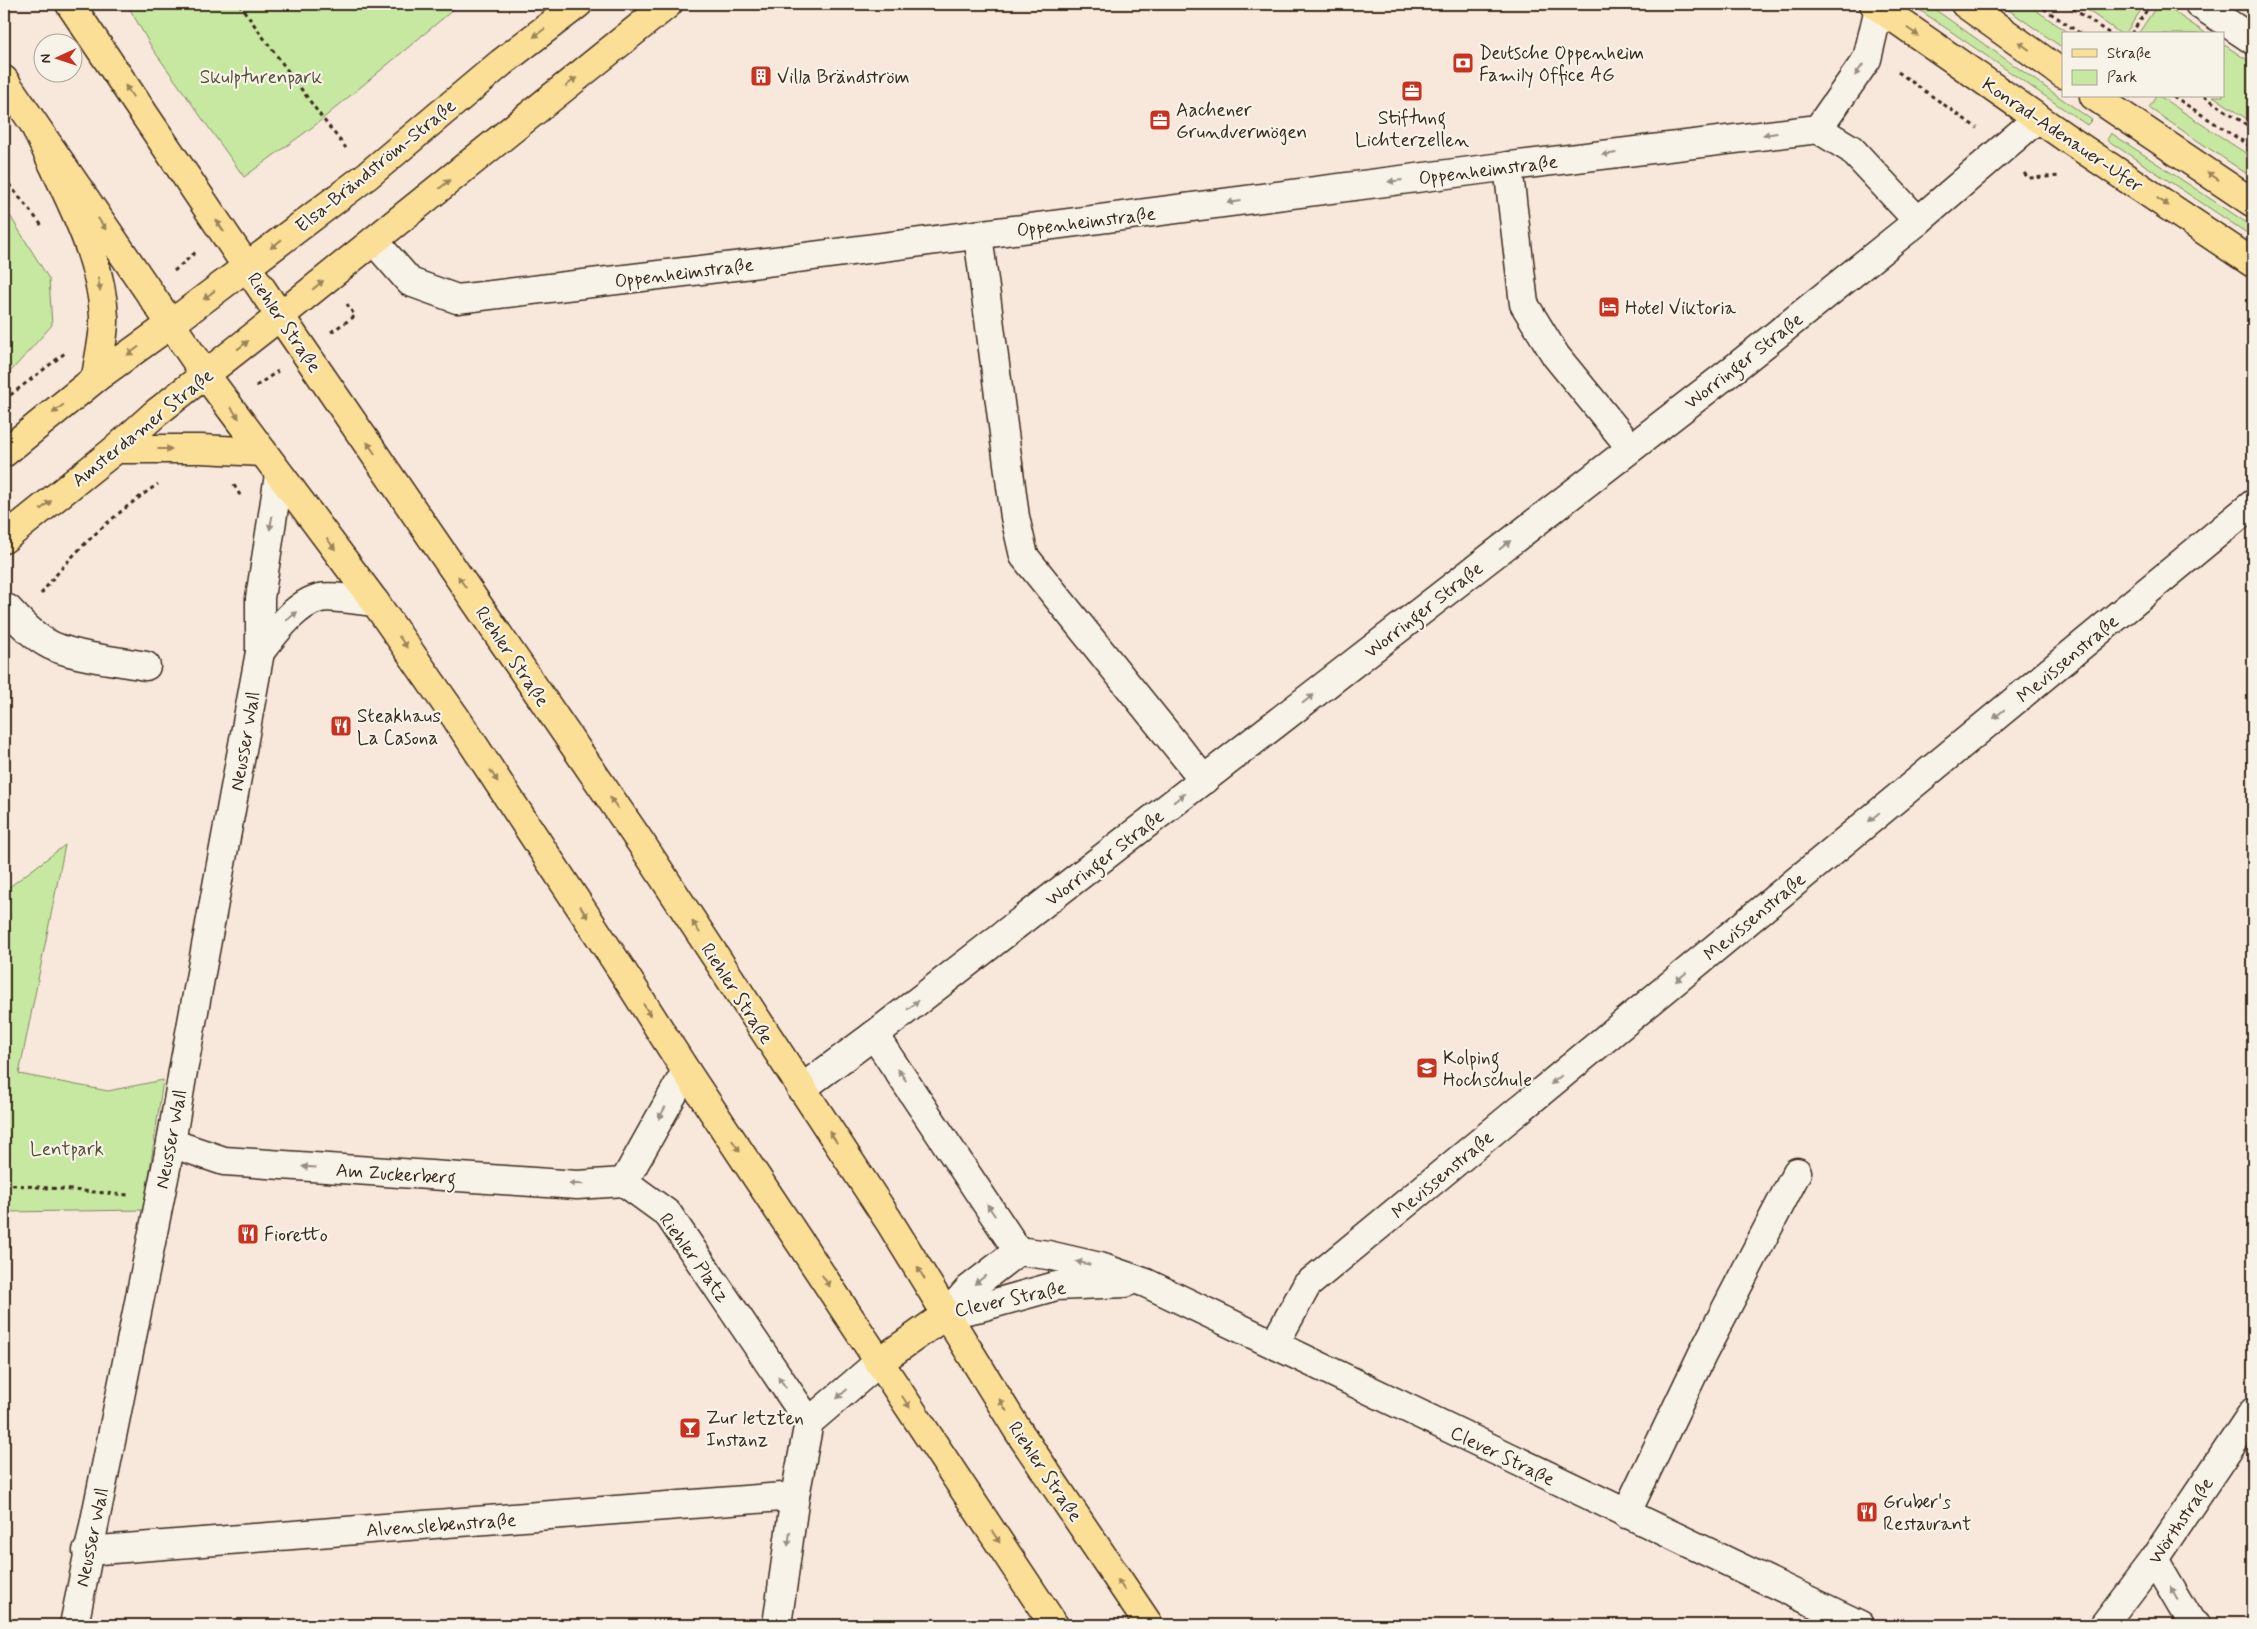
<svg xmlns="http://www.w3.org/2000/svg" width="2257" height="1629" font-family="Mynerve,sans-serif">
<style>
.green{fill:#c6e8a1;stroke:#808960}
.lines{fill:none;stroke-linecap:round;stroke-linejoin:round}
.minor-casing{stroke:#3b2a1e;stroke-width:31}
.major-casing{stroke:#3b2a1e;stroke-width:31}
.highway-casing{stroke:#3b2a1e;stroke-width:31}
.path{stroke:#3b2a1e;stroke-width:3;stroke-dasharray:4 4;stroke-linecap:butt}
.minor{stroke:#f7f3e8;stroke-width:28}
.major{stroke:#fbdf96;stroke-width:28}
.highway{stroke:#fbdf96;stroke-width:28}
.oneway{fill:#9b845a}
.oneway2{fill:#998e83}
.labels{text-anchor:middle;stroke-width:4.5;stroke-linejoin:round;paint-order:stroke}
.poi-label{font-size:19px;fill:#3b2a1e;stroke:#f7f3e8;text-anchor:start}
.park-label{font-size:19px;fill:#575038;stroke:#f7f3e8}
.street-label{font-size:19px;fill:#3b2a1e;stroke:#f7f3e8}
</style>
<rect width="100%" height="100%" fill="#f8e7db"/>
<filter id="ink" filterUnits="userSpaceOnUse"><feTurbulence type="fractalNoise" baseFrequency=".02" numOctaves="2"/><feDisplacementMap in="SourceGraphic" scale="10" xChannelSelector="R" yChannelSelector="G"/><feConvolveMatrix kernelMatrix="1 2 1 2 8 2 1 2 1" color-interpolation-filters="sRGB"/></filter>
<g filter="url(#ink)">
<!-- green -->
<g class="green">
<polygon points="127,4 460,4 314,126 244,177 152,48"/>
<polygon points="1911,4 1927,4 2092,120 2087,125"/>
<polygon points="2000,4 2027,4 2070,34 2063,34 2063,48"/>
<polygon points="2079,4 2145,4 2125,34 2121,34"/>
<polygon points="2158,4 2162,4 2207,34 2138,34"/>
<polygon points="2223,44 2253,64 2253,123 2213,96 2223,96"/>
<polygon points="2156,96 2159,96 2253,158 2253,178 2149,108"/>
<polygon points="2111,133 2253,227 2253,237 2107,140"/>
<polygon points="4,206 49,279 52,325 12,370 4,376"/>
<polygon points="65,845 19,1074 108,1091 163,1080 144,1210 4,1212 4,891"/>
</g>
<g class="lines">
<!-- minor casing -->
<g class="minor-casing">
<g id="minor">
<polyline points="2199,4 2253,40"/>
<polyline points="1818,129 1867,59 1879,8"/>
<polyline points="1508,166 1524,304 1556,356 1631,448"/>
<polyline points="978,235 1015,517 1024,556 1204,780"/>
<polyline points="374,241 410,282 457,299 743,265 1502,167 1818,129 1851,149 1918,221"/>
<path d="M8 609C19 621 31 634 45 642 66 656 120 661 146 666"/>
<path d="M260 652C274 634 296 603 320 598 331 595 361 601 375 602"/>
<polyline points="874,1035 1018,1251"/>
<polyline points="801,1089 874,1035 1731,371 1918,221 2038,118"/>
<polyline points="171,1143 224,1161 577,1185 624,1182"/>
<polyline points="624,1182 668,1214 809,1422"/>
<polyline points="624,1182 686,1071"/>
<polyline points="947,1314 969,1289 1018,1251 1048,1255 1100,1267 1146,1283 1860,1625"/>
<polyline points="947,1314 981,1307 1056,1286 1125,1283"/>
<polyline points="1275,1343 1307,1285 2253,504"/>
<polyline points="1626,1514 1702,1355 1797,1172"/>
<polyline points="87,1551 795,1496"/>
<polyline points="2154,1559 2191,1622 2195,1625"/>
<polyline points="74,1625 171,1143 183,1071 260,652 260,598 279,475"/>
<polyline points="777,1625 795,1496 809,1422 879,1362"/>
<polyline points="2104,1625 2154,1559 2253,1412"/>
</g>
</g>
<!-- major casing -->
<g class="major-casing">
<g id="major">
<polyline points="70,4 280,316 641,843 889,1221 1017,1429 1149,1625"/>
<polyline points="1874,4 2068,139 2253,263"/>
<polyline points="1965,4 2063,74"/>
<polyline points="4,80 205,374 375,602 456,718 621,969 686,1071 1054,1625"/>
<polyline points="2094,96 2253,203"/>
<polyline points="171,324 368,175 501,63 578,4"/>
<polyline points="116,449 201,449 263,452"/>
<polyline points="4,539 116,449 156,413 280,316 668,4"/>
<polyline points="879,1362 947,1314"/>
</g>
</g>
<!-- highway casing -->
<g class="highway-casing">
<g id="highway">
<path d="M35 126C62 186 101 250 104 317 105 336 98 359 96 378"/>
<polyline points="4,453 96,378 171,324"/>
</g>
</g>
<!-- path -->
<g class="path">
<polyline points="239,4 323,119 346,148"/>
<polyline points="2037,4 2081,34"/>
<polyline points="2066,4 2110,34"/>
<polyline points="2131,34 2151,4"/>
<polyline points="1898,72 1977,128"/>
<polyline points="2173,96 2253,148"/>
<polyline points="2204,96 2253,129"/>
<polyline points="2024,173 2028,178 2060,176"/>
<polyline points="4,178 43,227"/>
<polyline points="174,271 196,252"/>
<polyline points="331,332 355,316 347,304"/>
<polyline points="256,386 278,371"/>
<polyline points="4,400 65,353"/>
<polyline points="234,485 241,497"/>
<path d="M41 594C73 551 114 514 158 484"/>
<polyline points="4,1184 128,1195"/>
</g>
<!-- minor -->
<use href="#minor" class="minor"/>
<!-- major -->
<use href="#major" class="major"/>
<!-- highway -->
<use href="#highway" class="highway"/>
</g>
<!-- one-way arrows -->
<defs><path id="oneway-solid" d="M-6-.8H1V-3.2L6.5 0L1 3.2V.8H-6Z" transform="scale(1.25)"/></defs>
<g class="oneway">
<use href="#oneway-solid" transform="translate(1913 32) rotate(35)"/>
<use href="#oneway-solid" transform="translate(539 33) rotate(143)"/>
<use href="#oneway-solid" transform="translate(2024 46) rotate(-144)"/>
<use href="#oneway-solid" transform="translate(571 82) rotate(-39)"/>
<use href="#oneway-solid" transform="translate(129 91) rotate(-124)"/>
<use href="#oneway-solid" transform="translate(2213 176) rotate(-146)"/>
<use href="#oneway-solid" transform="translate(445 184) rotate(-39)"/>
<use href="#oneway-solid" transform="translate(2163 202) rotate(33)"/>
<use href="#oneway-solid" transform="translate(102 224) rotate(56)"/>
<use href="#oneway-solid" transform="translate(220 226) rotate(-124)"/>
<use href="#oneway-solid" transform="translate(276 244) rotate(142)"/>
<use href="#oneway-solid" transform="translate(99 284) rotate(81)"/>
<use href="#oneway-solid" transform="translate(318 285) rotate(-40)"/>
<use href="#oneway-solid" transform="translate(209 295) rotate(142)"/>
<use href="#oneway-solid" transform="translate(243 345) rotate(-38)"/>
<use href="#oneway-solid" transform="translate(133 351) rotate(144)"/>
<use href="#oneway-solid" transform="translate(58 409) rotate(141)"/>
<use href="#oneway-solid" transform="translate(235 413) rotate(54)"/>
<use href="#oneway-solid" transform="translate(371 448) rotate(-124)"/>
<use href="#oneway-solid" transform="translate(165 449)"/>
<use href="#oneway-solid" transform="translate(46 505) rotate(-39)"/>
<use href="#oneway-solid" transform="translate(331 544) rotate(53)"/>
<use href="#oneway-solid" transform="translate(462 582) rotate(-124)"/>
<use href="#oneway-solid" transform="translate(403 642) rotate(55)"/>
<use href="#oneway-solid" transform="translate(494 776) rotate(57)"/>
<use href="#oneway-solid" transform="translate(614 803) rotate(-125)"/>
<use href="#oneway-solid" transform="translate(584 912) rotate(57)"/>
<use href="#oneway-solid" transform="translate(696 927) rotate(-123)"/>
<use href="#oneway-solid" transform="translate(647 1010) rotate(58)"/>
<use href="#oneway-solid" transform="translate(833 1137) rotate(-124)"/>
<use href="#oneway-solid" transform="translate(736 1146) rotate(56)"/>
<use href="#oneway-solid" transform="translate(921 1273) rotate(-122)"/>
<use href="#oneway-solid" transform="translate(826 1281) rotate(56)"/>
<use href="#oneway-solid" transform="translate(906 1402) rotate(56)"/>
<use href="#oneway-solid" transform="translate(1003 1405) rotate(-122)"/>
<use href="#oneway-solid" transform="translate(996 1537) rotate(57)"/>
<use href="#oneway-solid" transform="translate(1121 1585) rotate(-124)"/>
</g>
<g class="oneway2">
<use href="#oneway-solid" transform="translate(1859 70) rotate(125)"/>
<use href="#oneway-solid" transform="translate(1770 134) rotate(173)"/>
<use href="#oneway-solid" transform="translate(1609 154) rotate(173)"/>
<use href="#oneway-solid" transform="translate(1395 181) rotate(173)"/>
<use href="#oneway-solid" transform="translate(1234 202) rotate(173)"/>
<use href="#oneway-solid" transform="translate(271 523) rotate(100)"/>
<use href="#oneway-solid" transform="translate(1505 545) rotate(-38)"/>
<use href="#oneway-solid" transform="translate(292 616) rotate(-39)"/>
<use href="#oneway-solid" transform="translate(1308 699) rotate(-38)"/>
<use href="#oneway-solid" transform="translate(1999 714) rotate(140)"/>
<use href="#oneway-solid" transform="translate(1179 798) rotate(-38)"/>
<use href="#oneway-solid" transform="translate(1874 817) rotate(140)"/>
<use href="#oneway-solid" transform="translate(1681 977) rotate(140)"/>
<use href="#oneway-solid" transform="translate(913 1005) rotate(-38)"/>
<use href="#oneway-solid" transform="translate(902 1075) rotate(-124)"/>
<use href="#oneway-solid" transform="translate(1556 1080) rotate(140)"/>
<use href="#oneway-solid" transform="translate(662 1113) rotate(119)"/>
<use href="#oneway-solid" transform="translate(309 1167) rotate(-176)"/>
<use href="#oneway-solid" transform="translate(576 1184) rotate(-179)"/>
<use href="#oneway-solid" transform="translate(991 1210) rotate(-124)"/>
<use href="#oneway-solid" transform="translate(1083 1263) rotate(-167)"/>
<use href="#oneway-solid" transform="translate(980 1280) rotate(142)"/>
<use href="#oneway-solid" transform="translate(782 1382) rotate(-124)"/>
<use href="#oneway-solid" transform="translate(842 1394) rotate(138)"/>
<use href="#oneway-solid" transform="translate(789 1539) rotate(98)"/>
<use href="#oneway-solid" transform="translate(2174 1593) rotate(-120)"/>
</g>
</g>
<!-- icons -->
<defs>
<g id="bank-square" transform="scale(1.125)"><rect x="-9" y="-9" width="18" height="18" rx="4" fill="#c8321e" stroke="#f7f3e8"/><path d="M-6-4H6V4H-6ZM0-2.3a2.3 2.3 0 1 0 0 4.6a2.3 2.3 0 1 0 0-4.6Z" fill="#fff"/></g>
<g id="building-square" transform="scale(1.125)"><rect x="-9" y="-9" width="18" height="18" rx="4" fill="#c8321e" stroke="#f7f3e8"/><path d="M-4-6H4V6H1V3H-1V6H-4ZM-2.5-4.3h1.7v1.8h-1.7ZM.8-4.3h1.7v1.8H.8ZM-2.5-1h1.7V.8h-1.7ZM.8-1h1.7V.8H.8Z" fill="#fff"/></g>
<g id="office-square" transform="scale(1.125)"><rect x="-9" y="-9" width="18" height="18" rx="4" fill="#c8321e" stroke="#f7f3e8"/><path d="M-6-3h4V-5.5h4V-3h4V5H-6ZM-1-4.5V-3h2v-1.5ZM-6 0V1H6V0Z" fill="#fff"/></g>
<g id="hotel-square" transform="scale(1.125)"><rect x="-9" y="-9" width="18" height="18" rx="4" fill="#c8321e" stroke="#f7f3e8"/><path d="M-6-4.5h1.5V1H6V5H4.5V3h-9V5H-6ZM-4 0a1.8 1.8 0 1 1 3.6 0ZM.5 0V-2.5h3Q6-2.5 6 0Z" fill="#fff"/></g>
<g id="restaurant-square" transform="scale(1.125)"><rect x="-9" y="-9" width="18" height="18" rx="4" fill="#c8321e" stroke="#f7f3e8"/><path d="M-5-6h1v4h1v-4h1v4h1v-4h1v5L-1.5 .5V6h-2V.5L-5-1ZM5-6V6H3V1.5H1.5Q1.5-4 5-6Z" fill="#fff"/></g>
<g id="university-square" transform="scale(1.125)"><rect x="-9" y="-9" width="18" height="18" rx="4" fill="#c8321e" stroke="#f7f3e8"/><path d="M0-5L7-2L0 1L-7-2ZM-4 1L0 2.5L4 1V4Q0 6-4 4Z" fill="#fff"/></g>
<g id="bar-square" transform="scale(1.125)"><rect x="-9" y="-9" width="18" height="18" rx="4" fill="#c8321e" stroke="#f7f3e8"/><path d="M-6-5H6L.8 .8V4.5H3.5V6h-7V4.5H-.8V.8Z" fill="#fff"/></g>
</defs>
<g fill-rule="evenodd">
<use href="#bank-square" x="1463" y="63"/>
<use href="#building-square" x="761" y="76"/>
<use href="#office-square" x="1412" y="91"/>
<use href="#office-square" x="1160" y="120"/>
<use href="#hotel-square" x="1609" y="307"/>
<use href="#restaurant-square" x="341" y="726"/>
<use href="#university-square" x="1427" y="1068"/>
<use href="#restaurant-square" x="248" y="1234"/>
<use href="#bar-square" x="690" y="1428"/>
<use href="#restaurant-square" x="1867" y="1512"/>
</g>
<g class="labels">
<!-- poi labels -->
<g class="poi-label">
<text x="1479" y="59">Deutsche Oppenheim<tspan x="1479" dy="22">Family Office AG</tspan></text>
<text x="777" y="83">Villa Brändström</text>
<text x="1176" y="116">Aachener<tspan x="1176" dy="22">Grundvermögen</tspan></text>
<text x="1412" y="124" text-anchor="middle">Stiftung<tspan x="1412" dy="22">Lichterzellen</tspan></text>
<text x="1625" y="314">Hotel Viktoria</text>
<text x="357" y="722">Steakhaus<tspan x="357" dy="22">La Casona</tspan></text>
<text x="1443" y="1064">Kolping<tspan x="1443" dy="22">Hochschule</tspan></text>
<text x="264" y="1241">Fioretto</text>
<text x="706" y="1424">Zur letzten<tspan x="706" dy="22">Instanz</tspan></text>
<text x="1883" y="1508">Gruber's<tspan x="1883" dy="22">Restaurant</tspan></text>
</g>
<!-- park labels -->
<g class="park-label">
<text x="261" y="83">Skulpturenpark</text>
<text x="67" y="1155">Lentpark</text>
</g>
<!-- street labels -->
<g class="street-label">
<text transform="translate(2063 134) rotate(34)" y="7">Konrad-Adenauer-Ufer</text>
<text transform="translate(375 165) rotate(-39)" y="7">Elsa-Brändström-Straße</text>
<text transform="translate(1488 169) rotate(-7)" y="7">Oppenheimstraße</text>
<text transform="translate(1086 221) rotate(-7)" y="7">Oppenheimstraße</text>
<text transform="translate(684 272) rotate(-7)" y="7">Oppenheimstraße</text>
<text transform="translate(285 322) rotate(56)" y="7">Riehler Straße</text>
<text transform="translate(1743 360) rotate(-38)" y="7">Worringer Straße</text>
<text transform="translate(142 427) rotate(-39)" y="7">Amsterdamer Straße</text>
<text transform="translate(1423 609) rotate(-38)" y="7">Worringer Straße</text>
<text transform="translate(513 656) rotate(56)" y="7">Riehler Straße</text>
<text transform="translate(2067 658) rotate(-40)" y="7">Mevissenstraße</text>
<text transform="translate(244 741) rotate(-80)" y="7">Neusser Wall</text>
<text transform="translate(1104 857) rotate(-38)" y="7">Worringer Straße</text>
<text transform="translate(1754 916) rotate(-40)" y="7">Mevissenstraße</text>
<text transform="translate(738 993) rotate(57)" y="7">Riehler Straße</text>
<text transform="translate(170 1139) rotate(-79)" y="7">Neusser Wall</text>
<text transform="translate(396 1173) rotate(4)" y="7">Am Zuckerberg</text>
<text transform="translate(1442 1174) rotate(-40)" y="7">Mevissenstraße</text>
<text transform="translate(695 1257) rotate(54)" y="7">Riehler Platz</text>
<text transform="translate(1010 1298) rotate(-12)" y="7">Clever Straße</text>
<text transform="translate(1503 1455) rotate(26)" y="7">Clever Straße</text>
<text transform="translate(1046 1471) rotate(56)" y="7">Riehler Straße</text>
<text transform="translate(2180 1520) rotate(-56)" y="7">Wörthstraße</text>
<text transform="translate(441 1524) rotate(-4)" y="7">Alvenslebenstraße</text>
<text transform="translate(91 1537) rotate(-78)" y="7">Neusser Wall</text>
</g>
</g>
<!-- margin -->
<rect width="2257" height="1629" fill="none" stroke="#f7f3e8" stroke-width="20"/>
<rect x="10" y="10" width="2237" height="1609" fill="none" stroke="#3b2a1e" stroke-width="2" filter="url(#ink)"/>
<!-- legend -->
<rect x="2062" y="32" width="162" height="65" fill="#f7f3e8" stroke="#aca397"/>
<rect x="2072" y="49" width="25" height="8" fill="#fbdf96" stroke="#aca397"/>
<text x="2107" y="58" font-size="15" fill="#3b2a1e">Straße</text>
<rect x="2072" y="70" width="25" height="15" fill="#c6e8a1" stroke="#aca397"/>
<text x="2107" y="82" font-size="15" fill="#3b2a1e">Park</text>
<!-- north arrow -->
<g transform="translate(58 58) rotate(267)"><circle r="24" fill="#f7f3e8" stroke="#aca397"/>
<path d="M0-4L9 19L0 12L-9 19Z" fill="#c8321e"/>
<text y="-8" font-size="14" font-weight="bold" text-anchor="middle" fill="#3b2a1e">N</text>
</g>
</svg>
